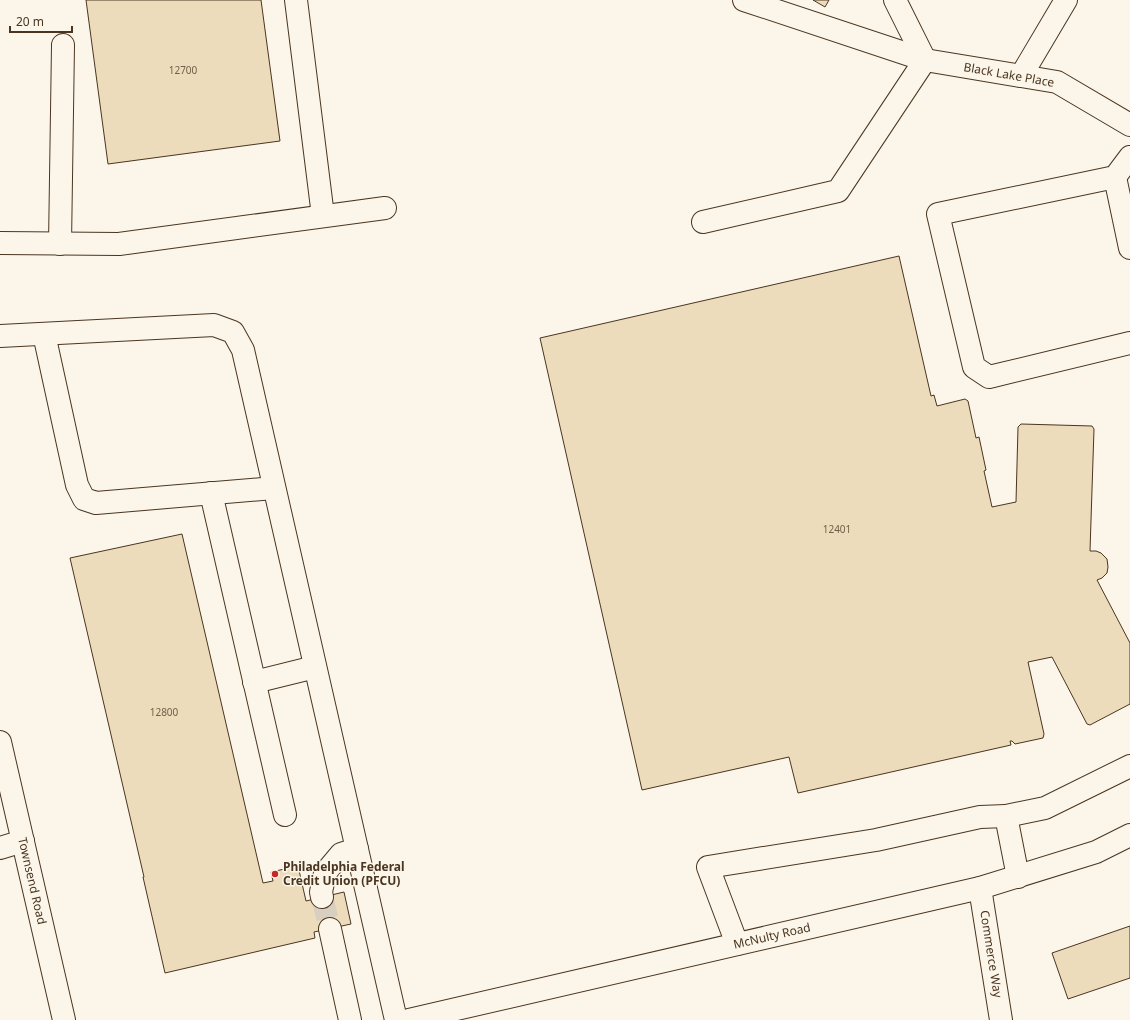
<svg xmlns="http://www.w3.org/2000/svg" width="1130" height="1020" font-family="'Noto Sans',sans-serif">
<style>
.building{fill:#ecdcbc;stroke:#4a3520}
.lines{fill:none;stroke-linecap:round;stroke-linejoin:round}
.minor-tunnel{stroke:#d8cfc1;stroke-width:22;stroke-dasharray:22 11;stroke-linecap:butt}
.minor-casing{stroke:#4a3520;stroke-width:24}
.minor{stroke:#fbf6e9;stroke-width:22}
.poi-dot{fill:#c62828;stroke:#fbf6e9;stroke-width:1.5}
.labels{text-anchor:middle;stroke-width:3;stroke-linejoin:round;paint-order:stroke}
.number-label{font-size:10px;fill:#725f47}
.street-label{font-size:12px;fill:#4a3520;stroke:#fbf6e9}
.poi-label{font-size:12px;font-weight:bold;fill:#4a3520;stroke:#fbf6e9;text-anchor:start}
</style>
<rect width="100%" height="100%" fill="#fbf6e9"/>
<!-- building -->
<g class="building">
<polygon points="86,0 261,0 280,141 108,164"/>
<polygon points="813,0 829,0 825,7"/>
<polygon points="899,256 931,396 934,395 937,406 965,399 968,401 976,438 979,437 986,470 984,471 992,507 1016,502 1018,427 1021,424 1092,426 1094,429 1090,551 1096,551 1101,553 1107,559 1108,567 1107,573 1102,578 1097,580 1130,643 1130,704 1090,725 1087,724 1052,657 1028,662 1044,734 1043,738 1015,744 1012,741 1010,741 1011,745 798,793 789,757 642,790 540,338"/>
<polygon points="182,534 263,883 273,881 271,872 298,866 306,901 344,892 351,924 314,932 315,938 165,973 143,877 144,877 70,558"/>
<polygon points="1130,926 1130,978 1068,999 1052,953"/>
</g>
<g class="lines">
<!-- minor-tunnel -->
<polyline class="minor-tunnel" points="322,897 330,929"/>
<!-- minor casing -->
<g class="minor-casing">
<g id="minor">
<polyline points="296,0 323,216"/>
<polyline points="744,0 925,60 1057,82 1130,125"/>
<polyline points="895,0 925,60"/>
<polyline points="1021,76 1066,0"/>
<polyline points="1130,157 1115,177 938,214 974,367 989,377 1130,343"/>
<polyline points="1115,177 1130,248"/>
<polyline points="703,222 838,191 925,60"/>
<polyline points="0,243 119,244 385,208"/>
<polyline points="60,244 63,45"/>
<polyline points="44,334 77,485 84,499 96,503 274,488"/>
<polyline points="0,336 214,325 233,332 243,350 396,1020"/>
<polyline points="211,493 285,815"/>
<polyline points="254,682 315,667"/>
<polyline points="0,742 64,1020"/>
<polyline points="0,848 23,841"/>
<polyline points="1018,877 1006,816 1045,808 1130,766"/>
<polyline points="980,888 1001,1020"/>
<polyline points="322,897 321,892 325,873 341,854 357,849"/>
<polyline points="330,929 350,1020"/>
<polyline points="737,944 708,867 876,840 980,817 1006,816"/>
<polyline points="409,1020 980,888 1096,852 1130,835"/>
</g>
</g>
<!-- minor -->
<use href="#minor" class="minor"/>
</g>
<!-- markers -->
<circle class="poi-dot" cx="275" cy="874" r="4"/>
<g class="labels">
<!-- number labels -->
<g class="number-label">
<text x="183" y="74">12700</text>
<text x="837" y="533">12401</text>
<text x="164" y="716">12800</text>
</g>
<!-- street labels -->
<g class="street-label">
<text transform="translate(1009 75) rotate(10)" y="4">Black Lake Place</text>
<text transform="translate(32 881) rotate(77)" y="4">Townsend Road</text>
<text transform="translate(772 936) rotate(-13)" y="4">McNulty Road</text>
<text transform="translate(991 954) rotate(81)" y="4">Commerce Way</text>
</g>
<!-- poi labels -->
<g class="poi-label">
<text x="283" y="871">Philadelphia Federal<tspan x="283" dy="14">Credit Union (PFCU)</tspan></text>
</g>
</g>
<!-- scale -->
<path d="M10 26v6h62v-6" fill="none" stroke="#4a3520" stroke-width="2"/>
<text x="16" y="26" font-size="12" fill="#4a3520" stroke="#fbf6e9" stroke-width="3" paint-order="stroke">20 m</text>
</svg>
